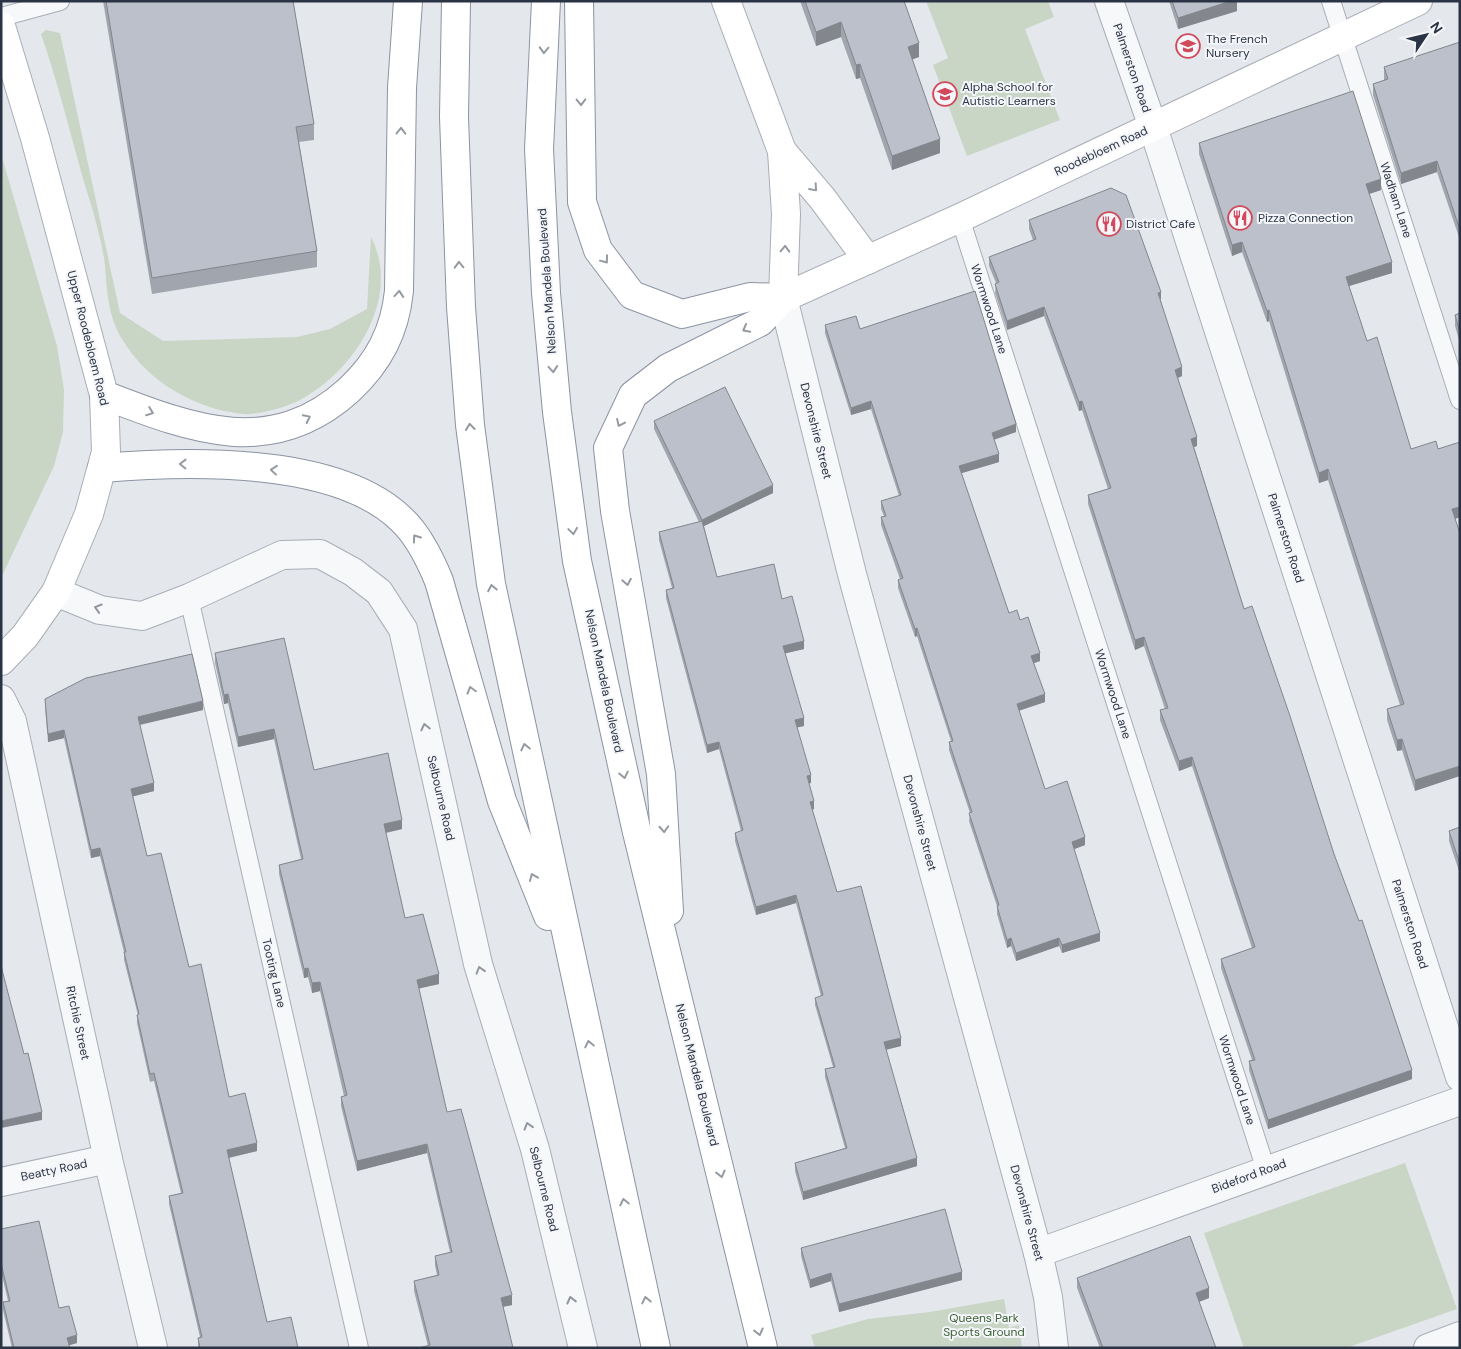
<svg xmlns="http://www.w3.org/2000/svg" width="1461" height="1349" font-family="'DM Sans',sans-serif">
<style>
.green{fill:#c9d6c5}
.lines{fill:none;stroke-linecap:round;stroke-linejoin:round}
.lane-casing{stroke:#a9aeb7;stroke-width:20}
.street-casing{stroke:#a9aeb7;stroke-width:30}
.secondary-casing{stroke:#a9aeb7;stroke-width:30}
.highway-casing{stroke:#8b94a3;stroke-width:30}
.lane{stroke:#f7f8fa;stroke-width:18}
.street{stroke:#f7f8fa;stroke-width:28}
.secondary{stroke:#fff;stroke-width:28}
.highway{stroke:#fff;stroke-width:28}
.wall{fill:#a1a5ae}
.shaded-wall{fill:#83868d}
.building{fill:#bbc0ca;stroke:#83868d}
.oneway{stroke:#959aa2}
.oneway2{stroke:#9196a0}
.labels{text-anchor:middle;stroke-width:4;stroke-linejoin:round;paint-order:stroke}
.poi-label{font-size:12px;fill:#2b3445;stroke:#f4f6f9;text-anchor:start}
.street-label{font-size:12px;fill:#2b3445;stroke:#f4f6f9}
.park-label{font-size:12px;fill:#3f6138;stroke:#f4f6f9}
</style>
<rect width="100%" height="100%" fill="#e4e7ec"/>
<!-- green -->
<g class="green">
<polygon points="926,1 1048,1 1054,17 1025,29 1060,120 967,156 933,65 948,58"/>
<path d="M46 30 60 33 120 313 163 341 297 337 330 329 367 309 371 237C400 293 361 360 313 392 295 405 271 412 250 414 242 415 232 412 224 411 182 401 144 376 122 339 108 316 107 291 105 266 104 253 100 239 97 226 92 205 84 185 79 164 67 121 56 77 41 34Z"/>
<polygon points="1,154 57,346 64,390 63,432 54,466 1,578"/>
<polygon points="1405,1163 1457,1309 1346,1348 1244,1348 1204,1233"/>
<polygon points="1004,1299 1009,1328 1019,1325 1022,1348 815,1348 811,1335 868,1319 930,1312"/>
</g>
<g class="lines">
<!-- lane casing -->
<g class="lane-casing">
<g id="lane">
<polyline points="1331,1 1460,400"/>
<polyline points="1,17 60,1"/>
<polyline points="960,218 1266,1170"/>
<polyline points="189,598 359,1348"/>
</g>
</g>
<!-- street casing -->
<g class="street-casing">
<g id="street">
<polyline points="1109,1 1153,127 1460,1077"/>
<polyline points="783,298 852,574 1038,1253 1048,1297 1054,1348"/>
<polyline points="56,592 100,610 142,616 189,598 282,555 320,554 353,572 379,592 403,629 478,964 535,1149 583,1348"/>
<polyline points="1,699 12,721 108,1159 153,1348"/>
<polyline points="1,1182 108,1159"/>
<polyline points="1038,1253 1460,1101"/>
<polyline points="1428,1348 1460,1336"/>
</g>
</g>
<!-- secondary casing -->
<g class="secondary-casing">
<g id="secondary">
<polyline points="726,1 782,151 786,214 783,298 960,218 1418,1"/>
<polyline points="1,26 35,138 104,395 106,452 89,514 56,592 25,636 1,661"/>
<polyline points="782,151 822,198 868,260"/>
</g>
</g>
<!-- highway casing -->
<g class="highway-casing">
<g id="highway">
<polyline points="456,1 454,117 461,307 470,425 491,584 656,1348"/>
<polyline points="546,1 539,149 546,293 557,412 577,561 636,828 763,1348"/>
<polyline points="579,1 582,202 598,250 632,295 682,314 750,297 783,298"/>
<path d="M104 395C190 428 271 461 349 390 379 362 395 331 399 291L402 88 408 1"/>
<path d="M102 468C187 461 337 456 402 520 419 536 430 559 439 581L502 801 548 916"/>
<polyline points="669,911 661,774 615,511 608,448 633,395 668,368 760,322 783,298"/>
</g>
</g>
<!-- lane -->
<use href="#lane" class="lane"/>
<!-- street -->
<use href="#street" class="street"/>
<!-- secondary -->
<use href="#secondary" class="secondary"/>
<!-- highway -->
<use href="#highway" class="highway"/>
</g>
<!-- wall -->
<g class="wall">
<polygon points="103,1 293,1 314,124 314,140 299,142 317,251 317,267 152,294"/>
<polygon points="800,1 904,1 919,57 912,59 940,153 892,170 860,78 856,79 841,37 816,46"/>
<polygon points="1169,1 1237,1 1237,11 1178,29"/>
<polygon points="1460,42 1460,240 1437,172 1401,184 1373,95 1373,84 1384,80 1384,67"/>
<polygon points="1199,143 1381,190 1369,194 1392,273 1349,286 1367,341 1411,449 1438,449 1460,442 1460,517 1455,519 1415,791 1402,750 1397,751 1387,720 1387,709 1400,705 1328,480 1319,483 1269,321 1267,322 1242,252 1232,256 1199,154"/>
<polygon points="1029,220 1161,301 1182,376 1178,378 1197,446 1194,447 1244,609 1334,854 1412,1079 1268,1129 1249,1070 1249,1061 1252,1060 1221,968 1221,959 1252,948 1192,766 1179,771 1160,720 1160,710 1165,709 1144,646 1135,650 1088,504 1088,495 1108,489 1082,410 1079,411 1044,316 1007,330 995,293 996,283 989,266 989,257 1033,240 1029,229"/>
<polygon points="1460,313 1460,343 1455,326 1455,315"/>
<polygon points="825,325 860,329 1016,432 994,440 999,462 961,473 1009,613 1020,620 1040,661 1034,663 1045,702 1019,711 1045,789 1085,845 1074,849 1100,941 1062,953 1059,946 1016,961 1011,946 1007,948 997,914 997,906 969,821 970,813 949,750 949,742 951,741 917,636 915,637 898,588 898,580 900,579 881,525 881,517 884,516 881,509 881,501 899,496 871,409 851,415 825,333"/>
<polygon points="654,421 773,493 704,526 717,577 782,599 804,649 785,653 804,726 797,727 811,783 809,783 814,809 812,810 837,892 901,1046 886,1050 917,1166 803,1200 795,1171 795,1163 845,1148 825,1077 825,1069 833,1067 815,1005 815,998 821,996 796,903 756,915 735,841 735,833 741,831 719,749 707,753 666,598 666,590 672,588 659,540 659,532 699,522 654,429"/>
<polygon points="215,653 314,770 402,829 386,833 405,918 439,984 419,988 447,1112 512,1305 503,1307 513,1348 428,1346 414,1291 414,1281 437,1275 435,1265 435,1256 450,1252 427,1153 357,1171 341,1106 341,1097 344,1096 320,991 312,993 308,977 304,978 279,874 279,865 301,859 274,739 238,747 228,703 224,704 215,663"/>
<polygon points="45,699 203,710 140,725 154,791 133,796 147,856 189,967 229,1097 257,1151 229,1158 267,1322 298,1348 198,1348 198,1338 200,1337 169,1204 169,1196 181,1193 154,1081 150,1082 137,1023 137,1015 138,1015 124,960 124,952 100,856 91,858 64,738 48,742 45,707"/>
<polygon points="1460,827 1460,874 1449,841 1449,831"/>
<polygon points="1,1229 59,1308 77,1343 69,1345 70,1348 12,1348 3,1310 3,1302 8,1301 1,1271"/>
<polygon points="801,1248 962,1280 839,1312 831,1281 810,1288 801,1256"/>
<polygon points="1077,1278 1209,1298 1199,1302 1216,1348 1100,1348 1077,1288"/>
</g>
<!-- shaded-wall -->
<g class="shaded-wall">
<polygon points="1231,1 1237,1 1237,11 1178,29 1178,18"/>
<polygon points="841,22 841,37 816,46 816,32"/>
<polygon points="919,43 919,57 908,61 908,47"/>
<polygon points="860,64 860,78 856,79 856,65"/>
<polygon points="940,139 940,153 892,170 892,156"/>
<polygon points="1437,161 1437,172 1401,184 1401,173"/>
<polygon points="1381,179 1381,190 1366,195 1366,184"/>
<polygon points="1242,242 1242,252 1232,256 1232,245"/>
<polygon points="1392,262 1392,273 1346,287 1346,277"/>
<polygon points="1161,292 1161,301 1158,293"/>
<polygon points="1044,307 1044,316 1007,330 1007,321"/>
<polygon points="1269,310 1269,321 1267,322 1267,311"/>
<polygon points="1182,367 1182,376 1175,379 1175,370"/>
<polygon points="871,401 871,409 851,415 851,408"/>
<polygon points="1082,401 1082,410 1079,411 1079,402"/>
<polygon points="1016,424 1016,432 992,440 992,433"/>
<polygon points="1197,437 1197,446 1191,448 1191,439"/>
<polygon points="999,454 999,462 959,474 959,466"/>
<polygon points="1328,469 1328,480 1319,483 1319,473"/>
<polygon points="773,485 773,493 702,527 702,520"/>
<polygon points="1460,507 1460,517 1452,520 1452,509"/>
<polygon points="917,628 917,636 915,637 915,629"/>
<polygon points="1144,637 1144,646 1135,650 1135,640"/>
<polygon points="804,641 804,649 783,654 783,646"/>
<polygon points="1040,653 1040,661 1031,664 1031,656"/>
<polygon points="228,694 228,703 224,704 224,695"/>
<polygon points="1045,694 1045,702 1017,711 1017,704"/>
<polygon points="203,701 203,710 138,725 138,717"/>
<polygon points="804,718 804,726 795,728 795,720"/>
<polygon points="274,729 274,739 238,747 238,737"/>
<polygon points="64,730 64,738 48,742 48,734"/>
<polygon points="1402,739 1402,750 1397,751 1397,740"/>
<polygon points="719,742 719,749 707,753 707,745"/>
<polygon points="1192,757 1192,766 1179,771 1179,761"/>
<polygon points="1460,766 1460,776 1415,791 1415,780"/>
<polygon points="811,775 811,783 807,784 807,776"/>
<polygon points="154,783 154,791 131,797 131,789"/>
<polygon points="814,801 814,809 810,810 810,802"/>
<polygon points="402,820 402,829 384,833 384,824"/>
<polygon points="1085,837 1085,845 1072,850 1072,842"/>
<polygon points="100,848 100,856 91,858 91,850"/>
<polygon points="796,895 796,903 756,915 756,907"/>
<polygon points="1100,933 1100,941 1062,953 1062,945"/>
<polygon points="1011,938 1011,946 1007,948 1007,940"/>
<polygon points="1059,938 1059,946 1016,961 1016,953"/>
<polygon points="308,968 308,977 304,978 304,969"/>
<polygon points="439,974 439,984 417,989 417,980"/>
<polygon points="320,982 320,991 312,993 312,983"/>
<polygon points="901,1038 901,1046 884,1050 884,1042"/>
<polygon points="1412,1070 1412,1079 1268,1129 1268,1120"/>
<polygon points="42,1112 42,1120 1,1128 1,1121"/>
<polygon points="257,1143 257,1151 227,1158 227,1150"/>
<polygon points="427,1144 427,1153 357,1171 357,1161"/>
<polygon points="917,1158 917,1166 803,1200 803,1192"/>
<polygon points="962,1272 962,1280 839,1312 839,1304"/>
<polygon points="831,1273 831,1281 810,1288 810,1280"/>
<polygon points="1209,1288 1209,1298 1196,1303 1196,1293"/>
<polygon points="512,1295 512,1305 501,1307 501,1298"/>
<polygon points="77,1335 77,1343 67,1346 67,1338"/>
</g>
<!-- building -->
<g class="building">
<polygon points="106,1 293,1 314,124 296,127 317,251 152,278"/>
<polygon points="805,1 904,1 919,43 908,47 940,139 892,156 860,64 856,65 841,22 816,32"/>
<polygon points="1172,1 1231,1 1178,18"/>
<polygon points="1460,42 1460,230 1437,161 1401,173 1373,84 1388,79 1384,67"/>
<polygon points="1353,91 1381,179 1366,184 1392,262 1346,277 1367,341 1377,337 1411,449 1436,441 1438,449 1460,442 1460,507 1452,509 1460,534 1460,766 1415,780 1402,739 1397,740 1387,709 1404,704 1328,469 1319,473 1269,310 1267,311 1242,242 1232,245 1199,143"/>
<polygon points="1111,188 1126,195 1161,292 1158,293 1182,367 1175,370 1197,437 1191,439 1244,609 1252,606 1290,716 1334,854 1359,921 1362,920 1412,1070 1268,1120 1249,1061 1255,1060 1221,959 1255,947 1192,757 1179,761 1160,710 1168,708 1144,637 1135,640 1088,495 1111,488 1082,401 1079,402 1044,307 1007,321 995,284 999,282 989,257 1036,239 1029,220"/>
<polygon points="975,291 1016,424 992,433 999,454 959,466 1009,613 1017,610 1020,620 1028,617 1040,653 1031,656 1045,694 1017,704 1045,789 1067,781 1085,837 1072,842 1100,933 1062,945 1059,938 1016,953 1011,938 1007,940 997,906 999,905 969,813 972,812 949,742 953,741 917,628 915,629 898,580 903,578 881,517 886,516 881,501 901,495 871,401 851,408 825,325 856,316 860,329"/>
<polygon points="1460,313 1460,332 1455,315"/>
<polygon points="725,387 773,485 702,520 654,421"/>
<polygon points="702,521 717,577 774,564 782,599 792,596 804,641 783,646 804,718 795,720 811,775 807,776 814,801 810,802 837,892 861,886 901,1038 884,1042 917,1158 803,1192 795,1163 847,1148 825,1069 835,1067 815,998 823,995 796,895 756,907 735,833 743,830 719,742 707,745 666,590 674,588 659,532"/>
<polygon points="284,638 314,770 388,753 402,820 384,824 405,918 423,914 439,974 417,980 447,1112 461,1109 512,1295 501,1298 513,1348 419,1348 430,1345 414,1281 439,1275 435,1256 452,1252 427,1144 357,1161 341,1097 347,1095 320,982 312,983 308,968 304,969 279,865 303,859 274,729 238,737 228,694 224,695 215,653"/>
<polygon points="192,654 203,701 138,717 154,783 131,789 147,856 161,853 189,967 201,964 229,1097 245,1093 257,1143 227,1150 267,1322 291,1317 298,1348 200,1348 198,1338 202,1337 169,1196 183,1193 154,1073 150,1074 137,1015 139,1014 124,952 126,952 100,848 91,850 64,730 48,734 45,699 86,678"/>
<polygon points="1460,827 1460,864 1449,831"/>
<polygon points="1,966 24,1054 28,1053 42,1112 1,1121"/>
<polygon points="945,1209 962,1272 839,1304 831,1273 810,1280 801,1248"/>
<polygon points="39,1221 59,1308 69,1306 77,1335 67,1338 70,1348 14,1348 3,1302 10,1301 1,1263 1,1229"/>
<polygon points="1190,1236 1209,1288 1196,1293 1216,1348 1103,1348 1077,1278"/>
</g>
<!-- one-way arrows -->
<defs><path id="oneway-chevron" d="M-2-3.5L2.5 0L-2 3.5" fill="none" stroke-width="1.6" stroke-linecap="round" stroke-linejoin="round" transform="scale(1.25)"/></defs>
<g class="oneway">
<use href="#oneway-chevron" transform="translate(544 50) rotate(92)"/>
<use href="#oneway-chevron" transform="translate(581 102) rotate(89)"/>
<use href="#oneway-chevron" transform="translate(401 131) rotate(-89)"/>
<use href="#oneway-chevron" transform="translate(814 188) rotate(49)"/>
<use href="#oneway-chevron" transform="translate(785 249) rotate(-88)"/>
<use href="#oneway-chevron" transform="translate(605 260) rotate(53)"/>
<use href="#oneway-chevron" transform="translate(459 265) rotate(-92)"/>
<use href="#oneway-chevron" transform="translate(399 294) rotate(-85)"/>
<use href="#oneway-chevron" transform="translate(746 329) rotate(152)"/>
<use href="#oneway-chevron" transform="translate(553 369) rotate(85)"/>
<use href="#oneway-chevron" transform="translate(150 412) rotate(21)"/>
<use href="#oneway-chevron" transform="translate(307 418) rotate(-26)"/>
<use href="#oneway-chevron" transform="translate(620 423) rotate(115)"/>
<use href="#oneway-chevron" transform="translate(470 427) rotate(-96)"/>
<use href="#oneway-chevron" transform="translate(183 464) rotate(-179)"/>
<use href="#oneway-chevron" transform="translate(274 470) rotate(-174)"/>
<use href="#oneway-chevron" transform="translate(573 531) rotate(82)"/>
<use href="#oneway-chevron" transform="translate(416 538) rotate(-126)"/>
<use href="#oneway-chevron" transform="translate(627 582) rotate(80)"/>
<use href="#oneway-chevron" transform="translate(492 588) rotate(-101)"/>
<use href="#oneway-chevron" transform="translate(471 690) rotate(-106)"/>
<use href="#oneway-chevron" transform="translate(525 747) rotate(-102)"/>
<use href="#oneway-chevron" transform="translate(624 775) rotate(78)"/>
<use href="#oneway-chevron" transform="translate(664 829) rotate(87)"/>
<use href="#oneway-chevron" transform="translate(533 877) rotate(-112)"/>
<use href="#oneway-chevron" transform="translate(589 1044) rotate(-102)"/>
<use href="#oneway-chevron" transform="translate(721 1174) rotate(76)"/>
<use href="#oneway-chevron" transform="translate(624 1202) rotate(-102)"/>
<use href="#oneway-chevron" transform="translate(646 1300) rotate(-102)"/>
<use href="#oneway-chevron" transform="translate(759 1332) rotate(76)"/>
</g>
<g class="oneway2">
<use href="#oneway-chevron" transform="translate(98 608) rotate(-163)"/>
<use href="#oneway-chevron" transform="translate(425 727) rotate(-103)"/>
<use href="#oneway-chevron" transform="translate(480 970) rotate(-107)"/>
<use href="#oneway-chevron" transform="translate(528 1126) rotate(-107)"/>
<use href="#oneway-chevron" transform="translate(571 1300) rotate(-104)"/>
</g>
<!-- icons -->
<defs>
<g id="school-ring" transform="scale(1.25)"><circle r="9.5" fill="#f4f6f9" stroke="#d1495b" stroke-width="1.5"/><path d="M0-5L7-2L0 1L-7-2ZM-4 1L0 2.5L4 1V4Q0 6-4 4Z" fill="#d1495b"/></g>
<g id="restaurant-ring" transform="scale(1.25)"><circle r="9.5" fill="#f4f6f9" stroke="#d1495b" stroke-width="1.5"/><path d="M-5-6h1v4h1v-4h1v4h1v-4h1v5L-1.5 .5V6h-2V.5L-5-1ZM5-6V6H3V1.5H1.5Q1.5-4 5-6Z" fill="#d1495b"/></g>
</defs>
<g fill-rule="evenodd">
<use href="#school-ring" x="1188" y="46"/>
<use href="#school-ring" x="945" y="94"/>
<use href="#restaurant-ring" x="1240" y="218"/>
<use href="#restaurant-ring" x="1109" y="224"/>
</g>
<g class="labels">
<!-- poi labels -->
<g class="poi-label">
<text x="1206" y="43">The French<tspan x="1206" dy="14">Nursery</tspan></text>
<text x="962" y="91">Alpha School for<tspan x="962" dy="14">Autistic Learners</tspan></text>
<text x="1258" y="222">Pizza Connection</text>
<text x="1126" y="228">District Cafe</text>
</g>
<!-- street labels -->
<g class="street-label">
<text transform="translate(1132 68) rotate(71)" y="4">Palmerston Road</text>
<text transform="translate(1101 151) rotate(-25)" y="4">Roodebloem Road</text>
<text transform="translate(1396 200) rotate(72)" y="4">Wadham Lane</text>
<text transform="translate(547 281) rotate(-94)" y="4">Nelson Mandela Boulevard</text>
<text transform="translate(989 309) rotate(72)" y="4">Wormwood Lane</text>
<text transform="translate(88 338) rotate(76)" y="4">Upper Roodebloem Road</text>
<text transform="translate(816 431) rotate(76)" y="4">Devonshire Street</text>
<text transform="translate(1286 538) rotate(72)" y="4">Palmerston Road</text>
<text transform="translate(604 681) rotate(78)" y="4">Nelson Mandela Boulevard</text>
<text transform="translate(1113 694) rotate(72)" y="4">Wormwood Lane</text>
<text transform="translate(441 798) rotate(77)" y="4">Selbourne Road</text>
<text transform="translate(920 823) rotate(75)" y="4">Devonshire Street</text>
<text transform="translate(1410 924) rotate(72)" y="4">Palmerston Road</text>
<text transform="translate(274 973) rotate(77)" y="4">Tooting Lane</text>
<text transform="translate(78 1023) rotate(78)" y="4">Ritchie Street</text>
<text transform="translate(697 1075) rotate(76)" y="4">Nelson Mandela Boulevard</text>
<text transform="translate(1237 1080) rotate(72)" y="4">Wormwood Lane</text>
<text transform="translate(54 1170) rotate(-12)" y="4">Beatty Road</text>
<text transform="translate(1249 1176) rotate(-20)" y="4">Bideford Road</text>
<text transform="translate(544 1189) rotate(76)" y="4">Selbourne Road</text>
<text transform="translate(1027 1213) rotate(75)" y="4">Devonshire Street</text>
</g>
<!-- park labels -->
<g class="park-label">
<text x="984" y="1322">Queens Park<tspan x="984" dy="14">Sports Ground</tspan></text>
</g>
</g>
<!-- border -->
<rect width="1461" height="1349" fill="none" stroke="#2b3445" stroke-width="5"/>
<!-- north arrow -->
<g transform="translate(1426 35) rotate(55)" stroke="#f4f6f9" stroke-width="4" paint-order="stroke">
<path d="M0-4L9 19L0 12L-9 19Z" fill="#2b3445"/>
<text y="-8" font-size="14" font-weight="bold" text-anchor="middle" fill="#2b3445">N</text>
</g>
</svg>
